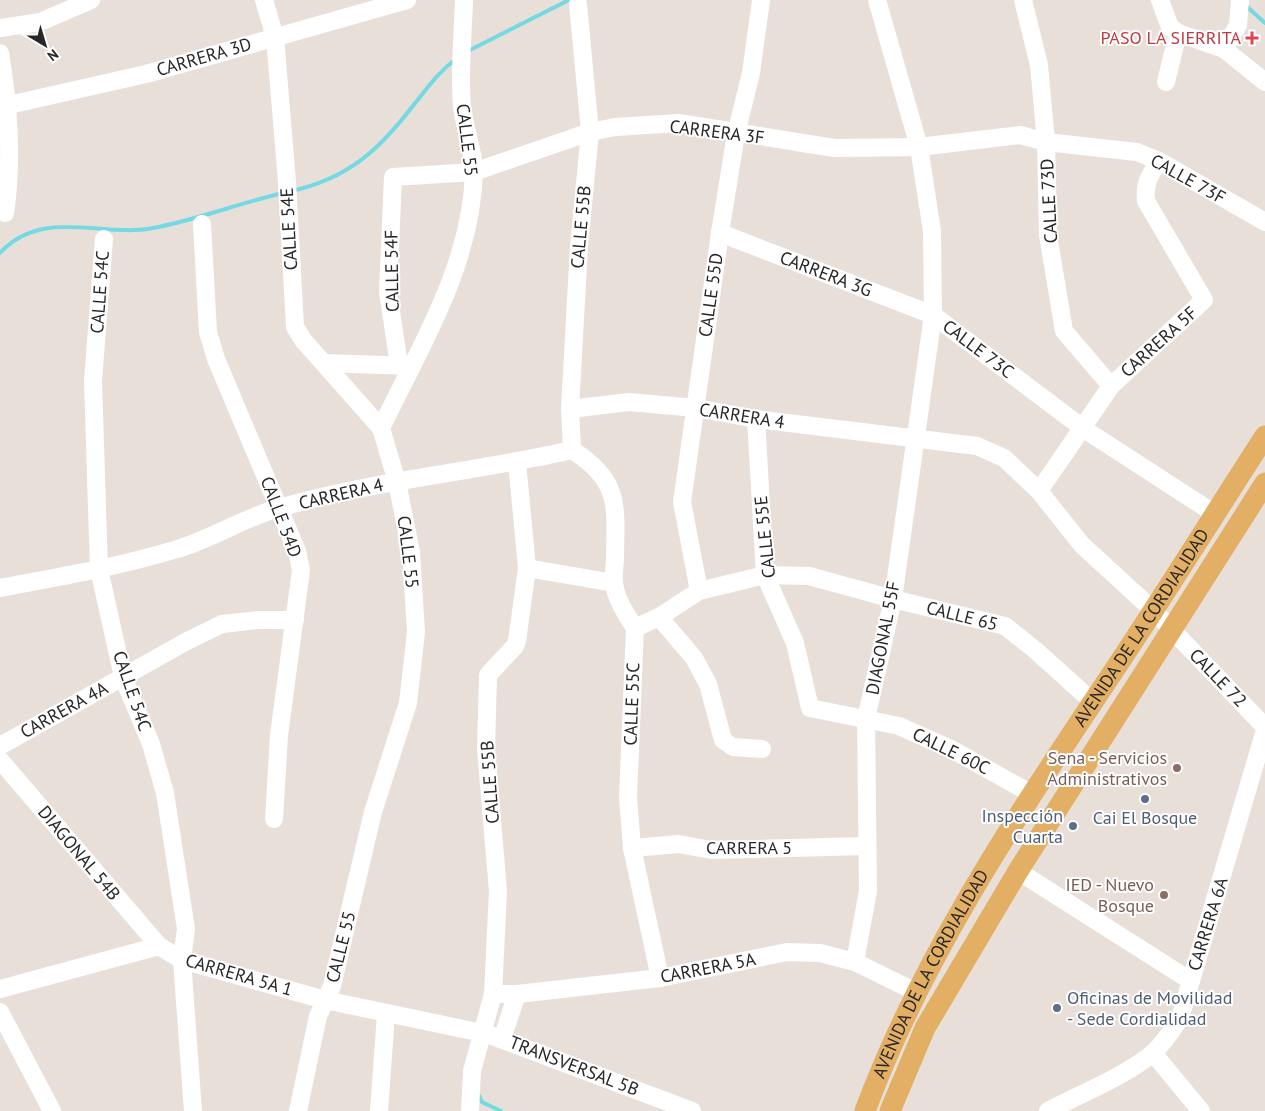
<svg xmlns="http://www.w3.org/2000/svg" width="1265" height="1111" font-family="'PT Sans',sans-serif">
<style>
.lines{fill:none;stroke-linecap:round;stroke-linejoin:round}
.stream{stroke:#74d9e3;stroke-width:4}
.minor{stroke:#fff;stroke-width:18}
.major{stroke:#e3af64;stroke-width:21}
.health-dot{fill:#e0444e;stroke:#fff;stroke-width:2}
.education-dot{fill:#8d6e63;stroke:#fff;stroke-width:2}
.service-dot{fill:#5c6f8a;stroke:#fff;stroke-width:2}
.labels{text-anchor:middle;stroke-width:4;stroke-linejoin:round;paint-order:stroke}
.health-label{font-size:18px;fill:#be3a42;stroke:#fff;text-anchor:end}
.street-label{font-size:18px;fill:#272727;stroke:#fff}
.education-label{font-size:18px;fill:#785e54;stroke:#fff;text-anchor:end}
.service-label{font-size:18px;fill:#4e5e75;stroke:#fff;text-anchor:end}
</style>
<rect width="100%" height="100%" fill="#e9dfd9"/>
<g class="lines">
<!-- stream -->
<g class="stream">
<polyline points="1244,4 1265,23"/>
<polyline points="468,51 569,0"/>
<path d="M292 191C348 178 378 151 412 107 426 90 438 72 456 59"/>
<path d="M0 253C42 207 102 238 153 228 197 220 239 203 283 193"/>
<polyline points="478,1094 482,1102 501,1111"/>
</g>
<!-- minor -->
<g class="minor">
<polyline points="264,0 275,37 287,182 295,327 303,340 381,428"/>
<polyline points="1023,0 1039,65 1046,142 1048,235 1064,331 1111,386"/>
<polyline points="1160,0 1170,27 1178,33 1224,49 1265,82"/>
<polyline points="0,28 40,22 91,0"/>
<polyline points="1224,49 1238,25 1240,0"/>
<path d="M0 53C9 106 13 159 5 213"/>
<polyline points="1166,82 1178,33"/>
<polyline points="0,107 146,74 407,0"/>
<polyline points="202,224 208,332 216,359 297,551 301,570 279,735 274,819"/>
<polyline points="720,233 933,315 1084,429 1215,514"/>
<polyline points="104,239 93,381 99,569 123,677 151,744 165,793 186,929 182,960 193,1111"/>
<polyline points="324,363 411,366"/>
<polyline points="399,365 388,292 393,177 474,172 590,132 615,127 679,123 834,148 919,147 1020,135 1046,142 1137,152 1159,161 1265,222"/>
<polyline points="570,409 629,402 696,408 756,419 977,446 1004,458 1039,491 1082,545 1154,611 1265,727"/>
<polyline points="756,419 765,575 795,643 810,708 899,726 953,750 1032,794"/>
<path d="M572 450C620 480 616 505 615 556 615 565 613 574 614 583 616 600 626 614 635 628L628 798 632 848 660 978"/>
<polyline points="572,450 570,409 579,246 590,132 578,4"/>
<path d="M1039 491 1111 386 1204 300 1146 201C1144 184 1150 174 1159 161"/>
<polyline points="527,568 614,583"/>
<path d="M0 588C58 577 117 567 174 550 210 540 243 518 279 508 375 480 476 472 572 450"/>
<polyline points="699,591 682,502 720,233 736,134 751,73 761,0"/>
<polyline points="659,617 694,658 708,684 723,740 733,747 762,749"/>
<polyline points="635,628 659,617 699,591 765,575 809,576 893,599 1005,626 1034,649 1093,702"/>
<polyline points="0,746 187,641 222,624 258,620 295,620"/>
<polyline points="0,760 159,946"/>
<polyline points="632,848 679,844 711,850 866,846"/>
<polyline points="1018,871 1191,981"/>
<polyline points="855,962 868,891 866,719 893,599 933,315 932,231 919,147 877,0"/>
<polyline points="0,989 159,946 182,960 325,1000 487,1034 692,1111"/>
<polyline points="493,994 517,994 660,978 787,952 820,953 855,962 916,992"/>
<polyline points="0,1012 52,1111"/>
<polyline points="502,1039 517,994"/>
<polyline points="1153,1053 1201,1111"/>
<path d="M298 1111 318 1016 332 986 373 812 408 703 416 632 411 552 397 482 381 428C420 347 471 266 474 173 475 157 464 126 462 106 459 71 463 35 464 0"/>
<polyline points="379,1111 386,1014"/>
<polyline points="470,1111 472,1071 493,994 498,891 486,749 488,675 515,646 517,641 527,568 517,462"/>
<path d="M1048 1111C1080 1094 1128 1075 1154 1052 1165 1042 1172 1030 1180 1018L1265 730"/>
</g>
<!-- major -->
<g class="major">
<path id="s1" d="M865 1111C924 952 1020 812 1113 672 1165 594 1214 515 1265 436"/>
<polyline points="890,1111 925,1028 1018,871 1265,483"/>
</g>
</g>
<!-- markers -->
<path class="health-dot" d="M1249.5 30.5h5v5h5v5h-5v5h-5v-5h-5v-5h5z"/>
<g class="education-dot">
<circle cx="1177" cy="768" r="5"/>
<circle cx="1164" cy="895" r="5"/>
</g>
<g class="service-dot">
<circle cx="1145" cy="799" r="5"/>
<circle cx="1073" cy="826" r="5"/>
<circle cx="1057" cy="1008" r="5"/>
</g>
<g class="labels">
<!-- health labels -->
<g class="health-label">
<text x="1241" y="44">PASO LA SIERRITA</text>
</g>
<!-- street labels -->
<g class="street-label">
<text transform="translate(204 57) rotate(-16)" y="6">CARRERA 3D</text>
<text transform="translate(717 132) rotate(7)" y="6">CARRERA 3F</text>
<text transform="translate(467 140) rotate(83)" y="6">CALLE 55</text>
<text transform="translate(1188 179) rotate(29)" y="6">CALLE 73F</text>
<text transform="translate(1049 201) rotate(-93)" y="6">CALLE 73D</text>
<text transform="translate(581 227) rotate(-85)" y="6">CALLE 55B</text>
<text transform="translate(289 229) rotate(-93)" y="6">CALLE 54E</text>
<text transform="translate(392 271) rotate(-91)" y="6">CALLE 54F</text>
<text transform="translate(826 274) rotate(21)" y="6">CARRERA 3G</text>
<text transform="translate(100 292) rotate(-86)" y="6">CALLE 54C</text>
<text transform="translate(711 295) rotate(-82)" y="6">CALLE 55D</text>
<text transform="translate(1159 342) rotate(-42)" y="6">CARRERA 5F</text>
<text transform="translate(978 349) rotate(37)" y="6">CALLE 73C</text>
<text transform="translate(742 416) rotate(9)" y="6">CARRERA 4</text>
<text transform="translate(341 494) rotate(-13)" y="6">CARRERA 4</text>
<text transform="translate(281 517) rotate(69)" y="6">CALLE 54D</text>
<text transform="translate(765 537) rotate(-96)" y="6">CALLE 55E</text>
<text transform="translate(408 552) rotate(83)" y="6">CALLE 55</text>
<text transform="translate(962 616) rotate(14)" y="6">CALLE 65</text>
<text dy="6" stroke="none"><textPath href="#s1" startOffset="558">AVENIDA DE LA CORDIALIDAD</textPath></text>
<text transform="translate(883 638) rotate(-79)" y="6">DIAGONAL 55F</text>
<text transform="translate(1218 678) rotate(46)" y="6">CALLE 72</text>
<text transform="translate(132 691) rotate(71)" y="6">CALLE 54C</text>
<text transform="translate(632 704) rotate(-88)" y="6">CALLE 55C</text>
<text transform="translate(64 710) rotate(-29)" y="6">CARRERA 4A</text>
<text transform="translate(951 751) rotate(26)" y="6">CALLE 60C</text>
<text transform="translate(490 782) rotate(-94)" y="6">CALLE 55B</text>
<text x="749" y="854">CARRERA 5</text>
<text transform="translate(79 853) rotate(50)" y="6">DIAGONAL 54B</text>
<text transform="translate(1208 924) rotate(-73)" y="6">CARRERA 6A</text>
<text transform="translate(341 947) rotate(-76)" y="6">CALLE 55</text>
<text transform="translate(708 968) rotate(-11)" y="6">CARRERA 5A</text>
<text dy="6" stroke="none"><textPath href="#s1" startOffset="152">AVENIDA DE LA CORDIALIDAD</textPath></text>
<text transform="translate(239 975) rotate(16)" y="6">CARRERA 5A 1</text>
<text transform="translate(574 1066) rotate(21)" y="6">TRANSVERSAL 5B</text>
</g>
<!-- education labels -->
<g class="education-label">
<text x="1167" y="764">Sena - Servicios<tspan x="1167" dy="21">Administrativos</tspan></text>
<text x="1154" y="891">IED - Nuevo<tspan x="1154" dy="21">Bosque</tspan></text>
</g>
<!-- service labels -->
<g class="service-label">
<text x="1063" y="822">Inspección<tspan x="1063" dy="21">Cuarta</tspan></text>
<text x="1145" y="824" text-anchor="middle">Cai El Bosque</text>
<text x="1067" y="1004" text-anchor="start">Oficinas de Movilidad<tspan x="1067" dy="21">- Sede Cordialidad</tspan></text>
</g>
</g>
<!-- north arrow -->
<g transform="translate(45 45) rotate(142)" stroke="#ffffff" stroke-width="4" paint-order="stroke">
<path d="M0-4L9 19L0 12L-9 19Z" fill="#272727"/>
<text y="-8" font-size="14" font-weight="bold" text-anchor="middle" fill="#272727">N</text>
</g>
</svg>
